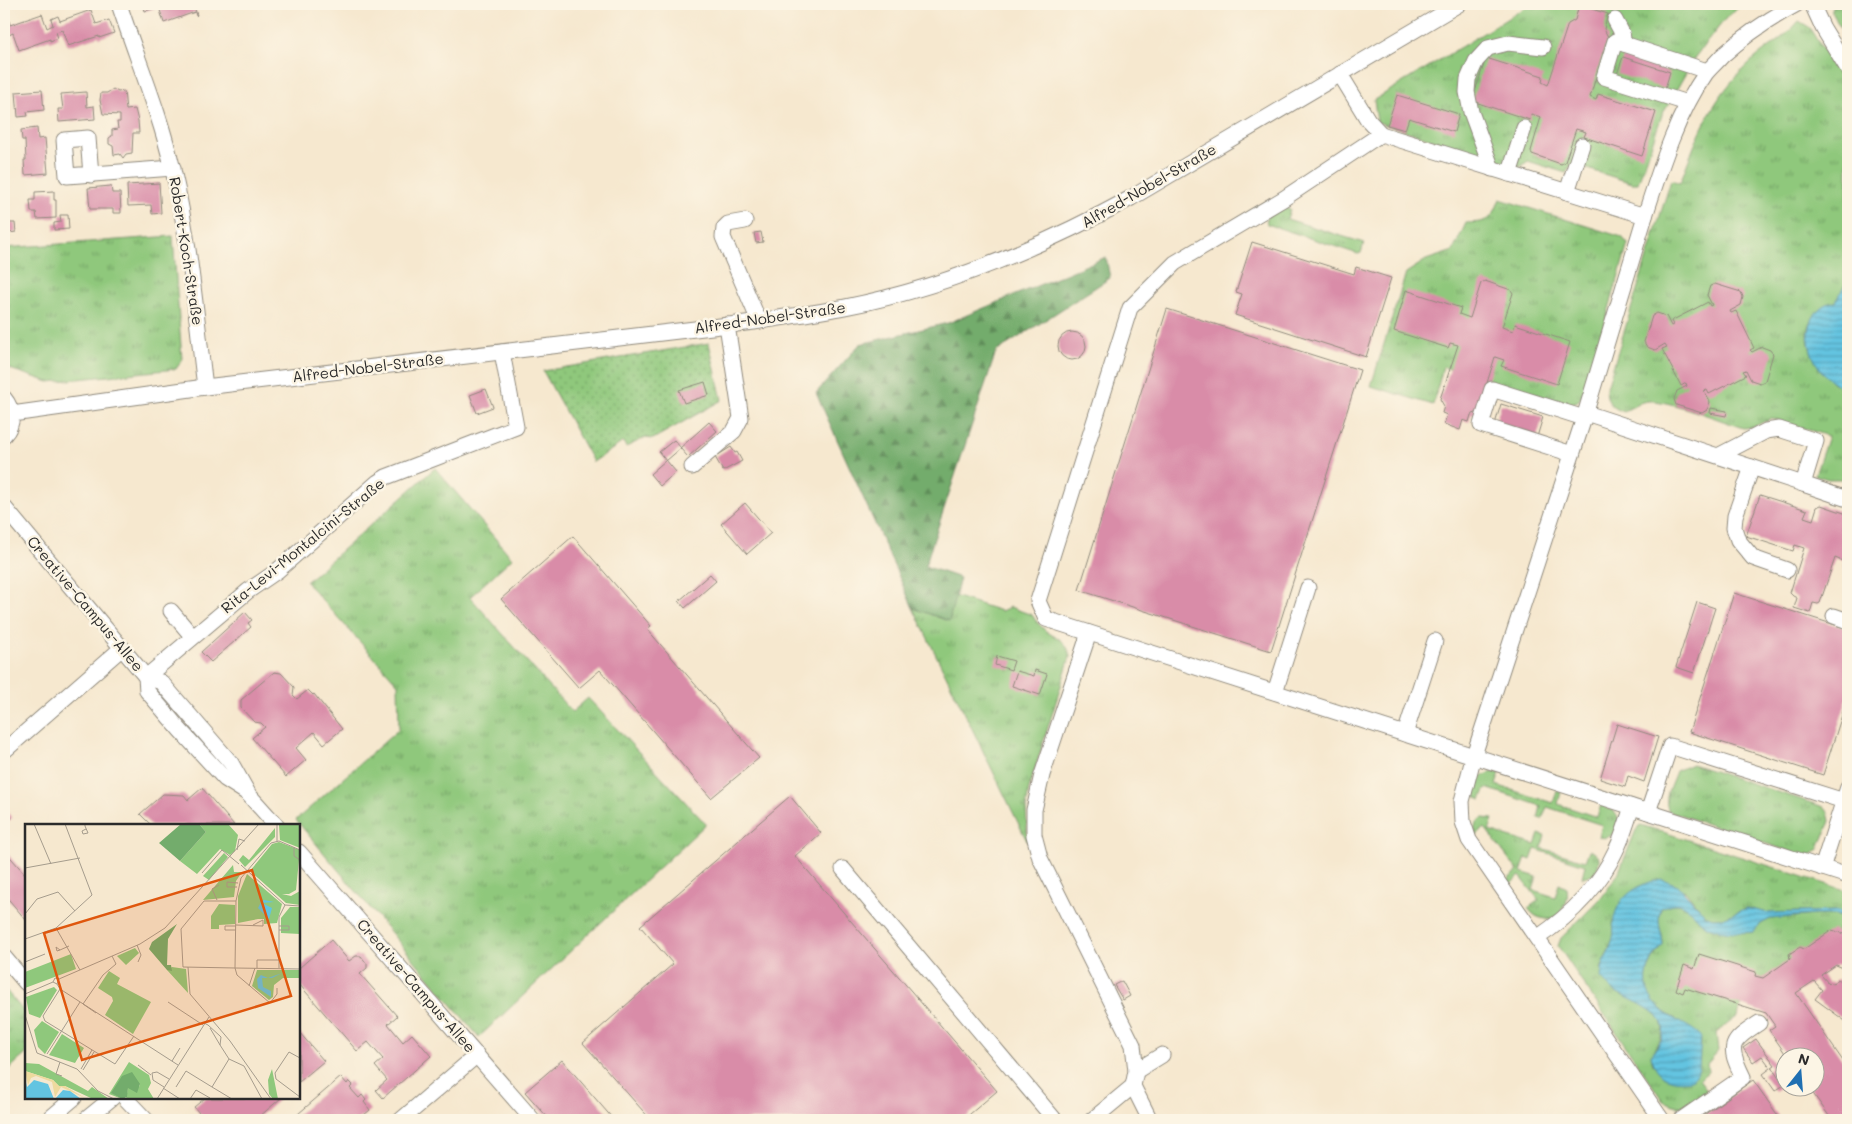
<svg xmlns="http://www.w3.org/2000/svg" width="1852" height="1124" font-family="Mali,sans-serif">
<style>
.grass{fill:url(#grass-tufts);stroke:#5d7a54}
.forest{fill:url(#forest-firs);stroke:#4f6c4c}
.park{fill:url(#park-dots);stroke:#5d7a54}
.water{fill:url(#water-rules);stroke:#477886}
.building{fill:#d98ca8}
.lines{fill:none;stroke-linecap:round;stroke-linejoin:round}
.minor-casing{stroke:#908a7d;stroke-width:17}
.minor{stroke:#fff;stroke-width:15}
.labels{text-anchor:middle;stroke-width:5;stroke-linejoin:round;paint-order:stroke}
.street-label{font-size:15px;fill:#2b2b2b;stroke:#fcf5e5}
.inset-road{fill:none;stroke:#a59c8d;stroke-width:1}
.view{fill:#df570e;fill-opacity:0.15;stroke:#df570e;stroke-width:2.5}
.inset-edge{fill:none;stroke:#2b2b2b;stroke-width:2.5}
</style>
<defs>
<pattern id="grass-tufts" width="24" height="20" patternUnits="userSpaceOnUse" patternTransform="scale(1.25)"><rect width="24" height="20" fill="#8fc87c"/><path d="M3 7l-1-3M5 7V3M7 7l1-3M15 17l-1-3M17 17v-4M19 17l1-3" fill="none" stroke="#75a366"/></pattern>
<pattern id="forest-firs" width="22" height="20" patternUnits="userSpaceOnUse" patternTransform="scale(1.25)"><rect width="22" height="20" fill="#73ac6c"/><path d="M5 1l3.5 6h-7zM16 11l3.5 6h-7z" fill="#5f8c59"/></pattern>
<pattern id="park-dots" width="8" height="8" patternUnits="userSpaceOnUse" patternTransform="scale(1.25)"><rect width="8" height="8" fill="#8fc87c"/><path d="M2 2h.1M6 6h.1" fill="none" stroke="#75a366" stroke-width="1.8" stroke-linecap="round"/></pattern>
<pattern id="water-rules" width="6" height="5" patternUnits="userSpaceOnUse" patternTransform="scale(1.25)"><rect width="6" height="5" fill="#63c4e1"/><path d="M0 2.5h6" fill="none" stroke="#529fb7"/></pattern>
</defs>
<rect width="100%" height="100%" fill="#fcf5e5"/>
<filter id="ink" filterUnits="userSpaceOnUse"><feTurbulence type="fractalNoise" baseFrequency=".02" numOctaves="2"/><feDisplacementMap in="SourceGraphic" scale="10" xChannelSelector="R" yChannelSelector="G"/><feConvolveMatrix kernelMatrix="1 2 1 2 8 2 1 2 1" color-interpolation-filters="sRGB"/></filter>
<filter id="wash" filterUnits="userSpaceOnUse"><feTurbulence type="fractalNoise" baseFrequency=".0096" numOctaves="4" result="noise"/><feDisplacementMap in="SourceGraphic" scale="20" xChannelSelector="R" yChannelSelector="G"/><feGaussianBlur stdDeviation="1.12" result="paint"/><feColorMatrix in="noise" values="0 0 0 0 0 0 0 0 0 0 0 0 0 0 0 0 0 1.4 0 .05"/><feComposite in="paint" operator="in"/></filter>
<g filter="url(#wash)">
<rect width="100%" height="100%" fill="#f6e8cf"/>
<!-- grass -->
<g class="grass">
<polygon points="1531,4 1743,4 1726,18 1695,57 1662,115 1638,183 1632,183 1572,164 1566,173 1528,161 1520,167 1377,122 1374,100"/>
<polygon points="1832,4 1848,4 1848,40 1832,13"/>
<path d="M1799 21 1809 27 1848 90V283C1842 288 1841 296 1836 302 1830 309 1816 311 1812 320 1801 339 1815 365 1829 379 1833 383 1841 386 1844 391 1851 405 1848 461 1848 479H1828L1815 475 1828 436 1772 418 1753 427 1743 428C1722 421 1667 399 1648 401 1638 402 1632 407 1624 412 1611 407 1607 403 1606 390L1671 180 1680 183C1698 135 1709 103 1746 66 1763 50 1784 39 1799 21Z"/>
<path d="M1500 199 1622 237 1628 244 1584 394 1578 401 1569 404 1443 367 1433 405 1371 386 1406 273 1426 260 1453 251 1466 223C1490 222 1491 221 1500 199Z"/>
<polygon points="1280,208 1290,209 1287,219 1364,243 1361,253 1358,254 1267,224 1266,217"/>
<polygon points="173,236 182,360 176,369 49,382 4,367 4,248"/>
<polygon points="435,468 512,558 470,597 572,712 588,698 706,824 479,1037 296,820 399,729 398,684 306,582"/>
<path d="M954 596 1001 611 1010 607 1032 615C1036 621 1040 626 1046 631 1058 640 1067 639 1070 657L1029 788 1026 808 1028 843 913 608 948 621Z"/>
<path d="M1692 764 1824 807 1828 812 1830 821 1819 849 1813 854 1803 856 1669 811C1662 799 1672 783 1676 771Z"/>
<path d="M1493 772 1500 773 1496 785 1553 803 1557 791 1561 792 1558 804 1597 817 1601 805 1613 810 1620 821C1617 832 1611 840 1599 837L1602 825 1547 807 1542 819 1538 818 1541 806 1486 788 1481 800 1475 796 1472 789C1477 780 1482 775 1493 772Z"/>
<path d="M1483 818 1493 819 1489 831 1535 845 1539 834 1545 836 1541 848 1585 861 1589 850 1595 853 1599 857C1599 870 1594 876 1582 877L1585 865 1535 849 1531 860 1526 858 1521 872 1537 877 1533 890 1555 897 1559 884 1567 888C1569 904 1564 908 1553 919 1541 919 1535 918 1528 908L1539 900 1520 876 1510 884 1507 880 1518 871 1485 828 1475 836C1473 827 1475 822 1483 818Z"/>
<path d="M1641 825 1848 891V914L1836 911 1768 913 1747 908 1723 918H1713L1705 916 1685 890 1613 921 1614 936 1601 969C1605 975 1609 987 1615 991 1620 995 1627 997 1633 1000 1662 1015 1673 1025 1651 1055L1653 1065 1676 1019C1667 1014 1657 1009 1651 1000 1639 982 1651 958 1663 945L1662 935 1658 921 1661 908C1690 893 1692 923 1714 929 1726 932 1741 931 1753 932L1759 925 1770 919 1814 915H1835L1848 919V959L1832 957 1743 998 1738 1016 1716 1033 1718 1051 1707 1064 1708 1072 1699 1079 1707 1090C1689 1107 1687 1111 1663 1101L1558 946 1561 938 1602 897 1618 874 1636 830Z"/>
<polygon points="4,988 26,1014 26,1054 4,1073"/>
</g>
<!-- forest -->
<polygon class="forest" points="1106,257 1110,278 996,352 925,566 960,578 949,621 913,608 816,393 860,344 948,323"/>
<!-- park -->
<polygon class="park" points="709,343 722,400 653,439 645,438 626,447 623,442 593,462 543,371"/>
<!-- water -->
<g class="water">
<path d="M1848 283V292L1844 302 1848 304V415C1847 408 1847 398 1844 392 1841 387 1834 383 1829 379 1812 364 1802 337 1814 316 1819 307 1826 302 1836 302L1839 294Z"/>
<path d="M1662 879 1678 885 1705 915 1712 918H1723L1747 908 1768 913 1836 911 1848 914V919L1835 915H1814L1770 919 1759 925 1753 932C1742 933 1726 932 1714 929 1692 923 1690 893 1661 908 1656 926 1662 928 1663 945 1645 964 1638 991 1662 1010 1674 1021 1690 1025 1701 1036L1699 1069 1692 1080C1670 1083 1656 1077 1651 1055 1655 1049 1662 1042 1663 1034 1668 1012 1631 1001 1616 992 1611 989 1606 983 1601 978 1601 963 1610 952 1613 938 1615 931 1612 925 1614 918 1619 895 1640 883 1662 879Z"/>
</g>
<g id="blocks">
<!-- building -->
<g class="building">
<polygon points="143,4 193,4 197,15 196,16 195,12 164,23 159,7 145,11"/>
<polygon points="1579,5 1608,14 1604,29 1608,37 1590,97 1596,100 1598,94 1656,112 1642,156 1584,137 1586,132 1576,129 1565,162 1561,164 1532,154 1531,151 1541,117 1531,114 1530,120 1472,101 1486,58 1543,76 1542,82 1548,85 1568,24 1575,20"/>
<polygon points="91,10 96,24 109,20 114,33 99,38 99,36 68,46 62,30 56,32 58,38 50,41 50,39 19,50 13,33 7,36 9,42 4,44 4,22 9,20 10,25 42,14 47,28 53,25 51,19 58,16 60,21"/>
<polygon points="1623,57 1670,72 1665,89 1617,74"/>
<polygon points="113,89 118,92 124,91 126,110 135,109 138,121 139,133 133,133 132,153 126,154 123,158 120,154 114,155 113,146 109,144 109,138 112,136 112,130 118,129 117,122 120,122 120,115 103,114 100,100 101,93 107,93"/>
<polygon points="42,90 44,110 27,112 28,116 18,117 16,92"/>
<polygon points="86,92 87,107 94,106 95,119 59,122 58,109 63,109 61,94"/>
<polygon points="1397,95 1459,114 1454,132 1409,118 1405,130 1387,125"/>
<polygon points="37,128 38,139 45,138 48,173 25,175 24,160 26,160 25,140 22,140 21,130"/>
<polygon points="159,183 161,213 152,214 151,205 128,206 127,185"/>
<polygon points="4,185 6,187 6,193 8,193 9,207 4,207"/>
<polygon points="111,186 112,193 120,193 121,213 113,213 113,209 90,209 88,188"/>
<polygon points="54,191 54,200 56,200 56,218 37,219 36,212 31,212 30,200 35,200 35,192"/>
<polygon points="60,215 68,215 69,229 54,230 54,223 61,222"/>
<polygon points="8,223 15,223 16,232 9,233"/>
<polygon points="761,232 763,242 756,243 754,233"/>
<polygon points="1252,242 1354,274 1356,267 1391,278 1366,357 1235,315 1242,294 1236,292"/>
<polygon points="1485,281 1511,290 1513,293 1502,327 1513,331 1515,324 1570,342 1557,384 1501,366 1504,360 1495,357 1478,412 1471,415 1469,422 1463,420 1460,430 1444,424 1447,415 1442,413 1444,406 1440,399 1458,345 1450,343 1448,348 1394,331 1406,290 1461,308 1459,314 1470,318 1481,283"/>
<polygon points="1715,284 1741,292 1743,297 1741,305 1730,311 1731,313 1736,311 1754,348 1750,350 1752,352 1762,347 1770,350 1773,354 1765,381 1760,383 1751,380 1746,370 1743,371 1746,375 1709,394 1707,390 1704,391 1710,402 1707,410 1702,413 1676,405 1674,399 1677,391 1687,386 1686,383 1681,386 1662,349 1667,347 1665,344 1655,350 1647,347 1644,342 1652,316 1657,313 1666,316 1671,326 1673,325 1671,321 1708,302 1710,306 1712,305 1707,295 1710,286"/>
<polygon points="1167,309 1360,370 1271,651 1079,590"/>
<circle cx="1072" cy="346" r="14"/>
<polygon points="705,382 709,395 684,403 679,390"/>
<polygon points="486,389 493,407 477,413 470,395"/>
<polygon points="1501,404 1543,417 1537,437 1495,424"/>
<polygon points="1711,408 1727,411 1726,416 1710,413"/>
<polygon points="709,422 717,431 688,457 680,448"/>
<polygon points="674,440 681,448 666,461 659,452"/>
<polygon points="731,447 735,453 737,452 742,461 723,471 715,457"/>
<polygon points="666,460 676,472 660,486 650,474"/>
<polygon points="1760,495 1807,510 1804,517 1813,520 1817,507 1821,505 1847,514 1848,516 1844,530 1848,532 1848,569 1843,567 1845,562 1835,558 1820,603 1818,604 1813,603 1810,613 1794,608 1797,598 1793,596 1790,593 1804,548 1795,545 1793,551 1746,536"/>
<polygon points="745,503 771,533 747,554 721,524"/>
<polygon points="573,536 651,626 647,629 759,758 711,798 600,670 579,688 501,599"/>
<polygon points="710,574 716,581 685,608 679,601"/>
<polygon points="1734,593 1848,629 1848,696 1823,775 1689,732"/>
<polygon points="1697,602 1715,608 1694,673 1676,667"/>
<polygon points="245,612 252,620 248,623 251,627 211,662 201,652"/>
<polygon points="997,656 1014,661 1011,670 995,665"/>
<polygon points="1035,670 1047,674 1040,695 1012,686 1017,671 1034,676"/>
<polygon points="274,672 281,673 294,687 293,695 297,699 308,690 313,695 314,694 342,729 324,744 314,732 296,748 306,760 286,777 252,738 265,727 261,723 254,722 241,708 241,700"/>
<polygon points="1617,724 1658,737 1644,782 1628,776 1625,787 1600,779"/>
<polygon points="202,788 234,825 151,825 140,814 163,794 184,795 188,800"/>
<polygon points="790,796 821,833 795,856 997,1091 963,1120 651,1120 583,1043 673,964 640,926"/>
<polygon points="4,809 12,818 4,825"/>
<polygon points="4,850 26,875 26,920 4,894"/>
<polygon points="1832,930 1848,935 1848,970 1836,965 1821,975 1829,984 1830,982 1833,984 1837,979 1848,984 1848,1023 1815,999 1822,990 1814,981 1796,993 1843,1061 1848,1057 1848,1120 1832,1120 1809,1088 1807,1090 1804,1086 1814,1086 1814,1056 1787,1056 1769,1030 1775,1026 1766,1013 1685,988 1683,993 1676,990 1684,965 1694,969 1699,954 1756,972 1755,976 1763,978 1790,959 1789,954 1800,947 1804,949"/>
<polygon points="331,940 349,961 356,956 361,956 367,964 367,968 360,974 397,1016 388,1024 403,1042 412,1034 431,1056 383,1098 376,1090 387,1080 375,1066 383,1059 368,1042 357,1051 299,984 299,968"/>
<polygon points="1122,981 1130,996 1123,1000 1114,985"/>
<polygon points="299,1032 324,1061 299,1082"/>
<polygon points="1756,1039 1775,1065 1772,1067 1784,1085 1775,1091 1763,1074 1771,1068 1762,1056 1753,1062 1743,1048"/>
<polygon points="562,1060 614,1120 550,1120 525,1092"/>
<polygon points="341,1077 347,1084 349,1081 353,1085 350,1088 359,1098 362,1095 366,1100 364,1102 370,1110 358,1120 291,1120"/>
<polygon points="1753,1080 1781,1120 1697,1120"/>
<polygon points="205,1098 281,1098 259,1117 263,1120 205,1120 194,1107"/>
</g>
</g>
</g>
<g filter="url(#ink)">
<use href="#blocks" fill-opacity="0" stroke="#908a7d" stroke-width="1"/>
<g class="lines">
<!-- minor casing -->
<g class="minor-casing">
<g id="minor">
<path d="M119 4C137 59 160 113 173 170 190 241 196 315 205 387"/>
<polyline points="1812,4 1823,28 1848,69"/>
<polyline points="1615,20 1622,33 1624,44"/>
<polyline points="1340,74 1368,120 1381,134"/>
<polyline points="1687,103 1604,77 1615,41 1707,71"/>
<polyline points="1492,169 1471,112 1467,92 1468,79 1476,61 1488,48 1508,43 1543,47"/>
<polyline points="1509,174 1524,128"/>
<polyline points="91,175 88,138 64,140 67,176 173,168"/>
<polyline points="1567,192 1582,145"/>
<path d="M1645 216C1660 169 1677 114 1706 73 1711 67 1717 62 1722 56 1745 35 1769 19 1797 4"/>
<polyline points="745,221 728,224 724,228 723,237 759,321"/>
<path d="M4 398C14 410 14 424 4 435"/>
<polyline points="1586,413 1803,484 1816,441 1779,429 1766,431 1718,456"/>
<path d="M12 414 205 387 754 322C784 317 815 313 845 307 943 288 1043 246 1131 198L1459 4"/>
<polyline points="1572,454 1481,425 1492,389 1584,418"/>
<polyline points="692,467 734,431 741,418 727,325"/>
<polyline points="1752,467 1735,516 1734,528 1738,540 1753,558 1787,570"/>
<polyline points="1803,484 1844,498 1848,494"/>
<polyline points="4,507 146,677 161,682 231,763 249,795 276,825"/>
<polyline points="171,611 192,636"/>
<polyline points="1834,616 1848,621"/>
<polyline points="1089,633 1042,775 1034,810 1034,835 1040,858 1133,1045 1136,1071 1133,1086"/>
<polyline points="146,677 248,591 277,571 378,482 386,477 516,427 502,352"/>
<polyline points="146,677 147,691 180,730 225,779 247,793"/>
<polyline points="1275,692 1308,588"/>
<polyline points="1405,734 1435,641"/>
<polyline points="4,751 122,648"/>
<polyline points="1648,812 1670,746 1844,801"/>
<polyline points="299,852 533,1120"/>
<polyline points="1822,868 1848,787"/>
<polyline points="843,869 1055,1120"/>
<path d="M1537 938C1570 916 1599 887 1616 850 1623 837 1627 821 1632 807"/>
<polyline points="4,957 26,983"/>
<polyline points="1136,1071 1162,1055"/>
<polyline points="1133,1086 1150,1120"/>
<polyline points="125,1098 146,1120"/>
<polyline points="48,1120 74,1098"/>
<polyline points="85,1120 112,1098"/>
<polyline points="401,1120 477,1055"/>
<polyline points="1092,1120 1133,1086"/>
<polyline points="1662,1120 1469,840 1463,822 1462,801 1474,755 1584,418 1645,216 1381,134 1283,199 1175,263 1130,308 1038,601 1046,619 1848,876"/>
<path d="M1681 1120 1743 1077C1727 1045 1730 1042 1759 1023"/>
</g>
</g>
<!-- minor -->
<use href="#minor" class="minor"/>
</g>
</g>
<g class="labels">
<!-- street labels -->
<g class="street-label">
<text transform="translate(1149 186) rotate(-30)" y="5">Alfred-Nobel-Straße</text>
<text transform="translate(186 251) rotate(81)" y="5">Robert-Koch-Straße</text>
<text transform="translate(770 318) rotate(-8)" y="5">Alfred-Nobel-Straße</text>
<text transform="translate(368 368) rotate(-7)" y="5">Alfred-Nobel-Straße</text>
<text transform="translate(303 546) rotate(-39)" y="5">Rita-Levi-Montalcini-Straße</text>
<text transform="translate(85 604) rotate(50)" y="5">Creative-Campus-Allee</text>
<text transform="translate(416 986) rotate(49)" y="5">Creative-Campus-Allee</text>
</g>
</g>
<!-- overview -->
<g transform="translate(25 824)">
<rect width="275" height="275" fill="#f6e8cf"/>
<path d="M174 0H203L213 11 210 27 205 31 195 25 172 50 155 37 181 8ZM254 1H275V24L255 16ZM250 4V13L220 43 214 36 218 31 224 36ZM254 18 275 26 271 66 264 70H257L266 72 275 67V81L261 79 225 47 247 20ZM199 29 203 33 184 56 178 52ZM208 41 209 48H217L211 57 209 73 178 76ZM222 50 257 80 252 99 239 100V95H233L213 99V72ZM194 80 210 81V100L194 101V105H186V92ZM265 83H275V110L256 109V94ZM46 130 51 145 0 164V148ZM147 143 161 145 163 169 142 146ZM232 146H275V154H258L249 161 248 173 244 176 227 162ZM84 147 95 154 92 160 126 178 108 210 80 191 88 177 87 173 73 164ZM29 163 32 166 15 194 4 190 1 173ZM17 197 34 208 20 230 13 223 9 206ZM37 210 59 224 50 239 24 231ZM104 238 124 251 126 259 123 265 129 275H101L103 264 114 263 115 260 87 269 97 275 84 270ZM0 239 14 240 63 267 67 263 84 275H68L40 262H34L28 256 0 247ZM247 245 253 275H248L244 270 243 256Z" fill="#8fc87c"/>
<path d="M156 0H174L181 8 155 37 134 19ZM152 100 143 115 142 141H146L147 147 142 146 124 125 127 118ZM107 248 115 260 112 269 103 264 102 273 97 275 86 269 97 252Z" fill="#73ac6c"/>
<path d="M0 247 28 256 34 262H40L60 274 36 263 30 273 27 258 11 252 6 254 3 261Z" fill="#eeda9e"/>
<path d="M110 124 114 129 101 141 92 132Z" fill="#8fc87c"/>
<path d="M239 76 249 78 237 79 247 84 244 95 233 84 236 78ZM257 149 247 154H237L238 163 246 167V173L233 164 232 155 236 151 243 154 257 149H275ZM0 254 2 263 9 256 23 260 29 275H0ZM38 266 45 267 56 275H30Z" fill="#63c4e1"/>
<path class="inset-road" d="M9 0 26 40M60 0V2L63 9 58 10 57 7 61 5M252 17V0M269 23V32L275 36M212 26 214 15 220 17M216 41 260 81 275 82M0 44 55 34M177 49 197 26 214 40M212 63H202V58L213 59M192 76 187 65 194 61M211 77 216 54 246 19 254 17 275 26M0 90 12 75 33 68 50 87M211 101 238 102V96L228 101M31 104 55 146M211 106H200V102H211M254 106H264V102H254M0 115 31 104 67 71 40 0M112 121 116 131 113 138M35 126 31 123 32 127 35 126 44 122M0 138 20 130M163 143 165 170 205 217 246 275M232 144V136H254M254 144V93L260 81M34 155 115 120 140 104 234 0M32 160 35 165 153 241M224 162 230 144M252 164V170L245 179 212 151 210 144 211 77H179L156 105 158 143 210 144 275 145M35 165 18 192 20 197 90 240 109 212M0 170 28 158 32 160 34 155 30 154 28 158M143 178 178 201M58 180 78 151 91 140 87 132M58 180 71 189M0 191 12 229 52 245 73 267 89 275M179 199 183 201 195 212 196 213 195 221 185 204M22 230 55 178M275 234 264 228 250 249 251 255 275 273M204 235 219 242 237 275M147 237 155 224M35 238 31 250 37 252M113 241 126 251M56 245 67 226M58 246 69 228M139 263 128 256 127 249 132 248 144 255M151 263 161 247 187 263 204 235 195 221M187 263 207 275M138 264 155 275M132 275 184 193M165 275 171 266 185 274"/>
<path class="view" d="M227 46 266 172 57 236 19 109Z"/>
<rect width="275" height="275" class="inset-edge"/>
</g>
<!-- margin -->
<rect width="1852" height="1124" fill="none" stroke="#fcf5e5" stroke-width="20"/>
<!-- north arrow -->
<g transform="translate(1800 1072) rotate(17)"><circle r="24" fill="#fcf5e5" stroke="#a8a49b"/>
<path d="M0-4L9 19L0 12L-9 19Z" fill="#1f6fb2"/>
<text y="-8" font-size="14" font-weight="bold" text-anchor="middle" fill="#2b2b2b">N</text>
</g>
</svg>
